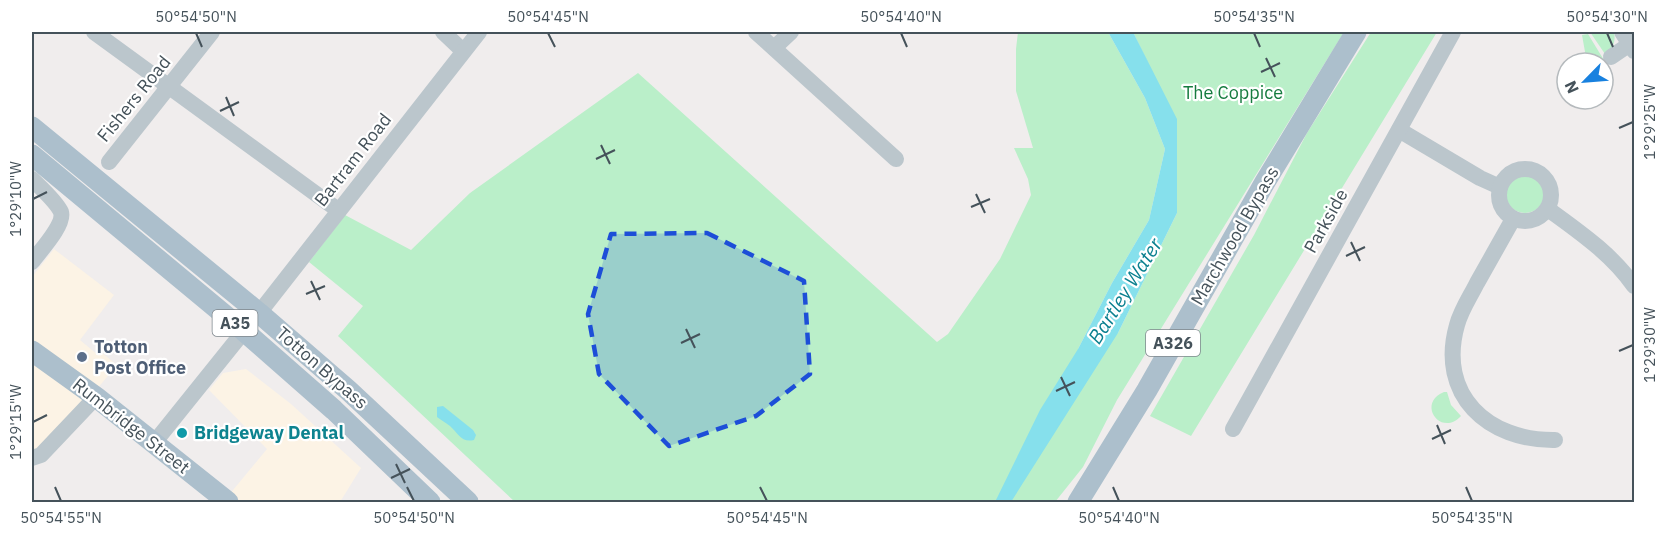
<svg xmlns="http://www.w3.org/2000/svg" width="1666" height="534" font-family="'IBM Plex Sans',sans-serif">
<style>
.commercial{fill:#fcf3e5}
.green{fill:#baefc9}
.water{fill:#86e0ec}
.lines{fill:none;stroke-linecap:round;stroke-linejoin:round}
.minor{stroke:#bbc6cc;stroke-width:16}
.major{stroke:#acbfcc;stroke-width:21}
.marked{fill:#1d4ed8;fill-opacity:0.2;stroke:#1d4ed8;stroke-width:4.5;stroke-dasharray:12 8;stroke-linejoin:round}
.ticks{fill:none;stroke:#45525a;stroke-width:2}
.service-dot{fill:#5c6f8a;stroke:#fff;stroke-width:2}
.culture-dot{fill:#0f9aa8;stroke:#fff;stroke-width:2}
.labels{text-anchor:middle;stroke-width:4.5;stroke-linejoin:round;paint-order:stroke}
.shield{fill:#fff;stroke:#7d868c;stroke-width:1.5}
.shield-label{font-size:16px;font-weight:bold;fill:#45525a}
.park-label{font-size:18px;fill:#167b3f;stroke:#fff}
.street-label{font-size:18px;fill:#45525a;stroke:#fff}
.service-label{font-size:18px;font-weight:bold;fill:#4e5e75;stroke:#fff;text-anchor:start}
.culture-label{font-size:18px;font-weight:bold;fill:#0d838f;stroke:#fff;text-anchor:start}
.water-label{font-size:20px;font-style:italic;fill:#0c8190;stroke:#fff}
.neatline{fill:none;stroke:#45525a;stroke-width:2}
.ticks-label{font-size:15px;text-anchor:middle;fill:#45525a}
</style>
<rect width="100%" height="100%" fill="#f0eded"/>
<!-- commercial -->
<g class="commercial">
<polygon points="54,249 114,295 80,340 98,355 101,352 117,365 87,401 32,454 32,277"/>
<polygon points="246,369 291,404 361,468 340,502 224,501 267,449 209,390 223,373"/>
</g>
<!-- green -->
<g class="green">
<polygon points="1018,32 1108,32 1145,98 1165,149 1149,220 1112,283 1078,349 1118,333 1177,213 1150,67 1133,32 1344,32 1117,400 1083,467 1055,502 515,502 338,336 363,306 309,262 345,215 411,250 470,193 638,73 937,342 948,334 1000,259 1031,195 1028,179 1014,148 1033,148 1016,91 1016,49"/>
<polygon points="1371,32 1437,32 1191,436 1150,416 1254,235 1307,133"/>
<path d="M1590 32H1614C1616 42 1613 48 1605 54Z"/>
<polygon points="1588,34 1610,70 1603,71 1603,63 1587,63 1582,35"/>
<circle cx="1525" cy="194" r="19"/>
<path d="M1444 392H1447L1451 405 1461 416C1441 438 1416 403 1444 392Z"/>
</g>
<!-- water -->
<g class="water">
<polygon points="1108,32 1133,32 1177,119 1177,213 1118,333 1011,502 995,502 1040,410 1078,349 1112,283 1149,220 1165,149 1145,98"/>
<path d="M443 406 473 430 476 435 474 440C461 443 458 433 450 426 446 423 441 420 437 417V407Z"/>
</g>
<g class="lines">
<!-- minor -->
<g class="minor">
<polyline points="94,32 338,210"/>
<polyline points="443,32 463,51"/>
<polyline points="756,32 896,159"/>
<polyline points="1622,32 1634,51"/>
<polyline points="774,48 791,32"/>
<polyline points="1611,57 1630,44"/>
<polyline points="1399,130 1480,178 1500,187"/>
<polyline points="109,162 212,32"/>
<circle cx="1525" cy="195" r="26"/>
<path d="M32 179C39 186 57 202 61 212 65 225 39 252 32 262"/>
<path d="M1548 209C1578 231 1612 254 1634 286"/>
<path d="M1513 219C1501 240 1489 262 1477 283 1470 297 1461 310 1457 325 1437 395 1488 441 1555 440"/>
<polyline points="259,313 479,32"/>
<polyline points="1233,429 1453,32"/>
<polyline points="154,443 244,331"/>
<polyline points="32,458 41,455 96,397"/>
</g>
<!-- major -->
<g class="major">
<polyline points="32,127 259,313 348,390 468,502"/>
<polyline points="32,155 244,331 334,410 430,502"/>
<polyline points="32,351 96,397 228,502"/>
<polyline points="1078,502 1147,390 1265,182 1356,32"/>
</g>
</g>
<!-- marked area -->
<path class="marked" d="M707 233 804 281 810 374 756 416 669 446 599 374 588 314 611 234Z"/>
<!-- ticks -->
<path class="ticks" d="M196 33 202 47M548 33 555 47M901 33 907 47M1254 33 1260 47M1607 33 1613 47M1266 58 1275 77M1261 72 1280 63M226 97 234 116M220 111 239 102M1619 128 1633 122M601 145 610 164M596 159 615 150M976 194 985 213M33 199 47 192M971 207 990 199M1351 242 1360 261M1346 256 1365 247M311 281 320 300M306 294 325 286M686 329 695 348M681 343 700 334M1619 351 1633 345M1061 377 1070 396M1056 391 1075 382M33 422 47 415M1437 425 1445 444M1432 439 1451 430M396 464 405 483M391 478 410 469M55 487 61 501M407 487 414 501M760 487 767 501M1113 487 1119 501M1466 487 1472 501"/>
<!-- markers -->
<circle class="service-dot" cx="82" cy="357" r="6"/>
<circle class="culture-dot" cx="182" cy="433" r="6"/>
<g class="labels">
<!-- shield labels -->
<g class="shield">
<rect x="212.5" y="310" width="45" height="26" rx="4.5"/>
<rect x="1146" y="330" width="54" height="26" rx="4.5"/>
</g>
<g class="shield-label">
<text x="235" y="329">A35</text>
<text x="1173" y="349">A326</text>
</g>
<!-- park labels -->
<g class="park-label">
<text x="1233" y="99">The Coppice</text>
</g>
<!-- street labels -->
<g class="street-label">
<text transform="translate(134 99) rotate(-51)" y="6">Fishers Road</text>
<text transform="translate(353 160) rotate(-52)" y="6">Bartram Road</text>
<text transform="translate(1326 221) rotate(-61)" y="6">Parkside</text>
<text transform="translate(1235 236) rotate(-60)" y="6">Marchwood Bypass</text>
<text transform="translate(322 368) rotate(41)" y="6">Totton Bypass</text>
<text transform="translate(131 426) rotate(38)" y="6">Rumbridge Street</text>
</g>
<!-- service labels -->
<g class="service-label">
<text x="94" y="353">Totton<tspan x="94" dy="21">Post Office</tspan></text>
</g>
<!-- culture labels -->
<g class="culture-label">
<text x="194" y="439">Bridgeway Dental</text>
</g>
<!-- water labels -->
<g class="water-label">
<text transform="translate(1125 291) rotate(-58)" y="7">Bartley Water</text>
</g>
</g>
<!-- border -->
<rect width="1666" height="534" fill="none" stroke="#ffffff" stroke-width="66"/>
<!-- north arrow -->
<g transform="translate(1585 81) rotate(245)"><circle r="28" fill="#ffffff" stroke="#b5babd" stroke-width="1.5"/>
<path d="M0-4.5L10 22L0 15L-10 22Z" fill="#1881df"/>
<text y="-9" font-size="16" font-weight="bold" text-anchor="middle" fill="#45525a">N</text>
</g>
<rect x="33" y="33" width="1600" height="468" class="neatline"/>
<g class="ticks-label">
<text x="196" y="22">50°54'50"N</text>
<text x="548" y="22">50°54'45"N</text>
<text x="901" y="22">50°54'40"N</text>
<text x="1254" y="22">50°54'35"N</text>
<text x="1607" y="22">50°54'30"N</text>
<text transform="translate(1650 122) rotate(-90)" y="5">1°29'25"W</text>
<text transform="translate(16 199) rotate(-90)" y="5">1°29'10"W</text>
<text transform="translate(1650 345) rotate(-90)" y="5">1°29'30"W</text>
<text transform="translate(16 422) rotate(-90)" y="5">1°29'15"W</text>
<text x="61" y="523">50°54'55"N</text>
<text x="414" y="523">50°54'50"N</text>
<text x="767" y="523">50°54'45"N</text>
<text x="1119" y="523">50°54'40"N</text>
<text x="1472" y="523">50°54'35"N</text>
</g>
</svg>
